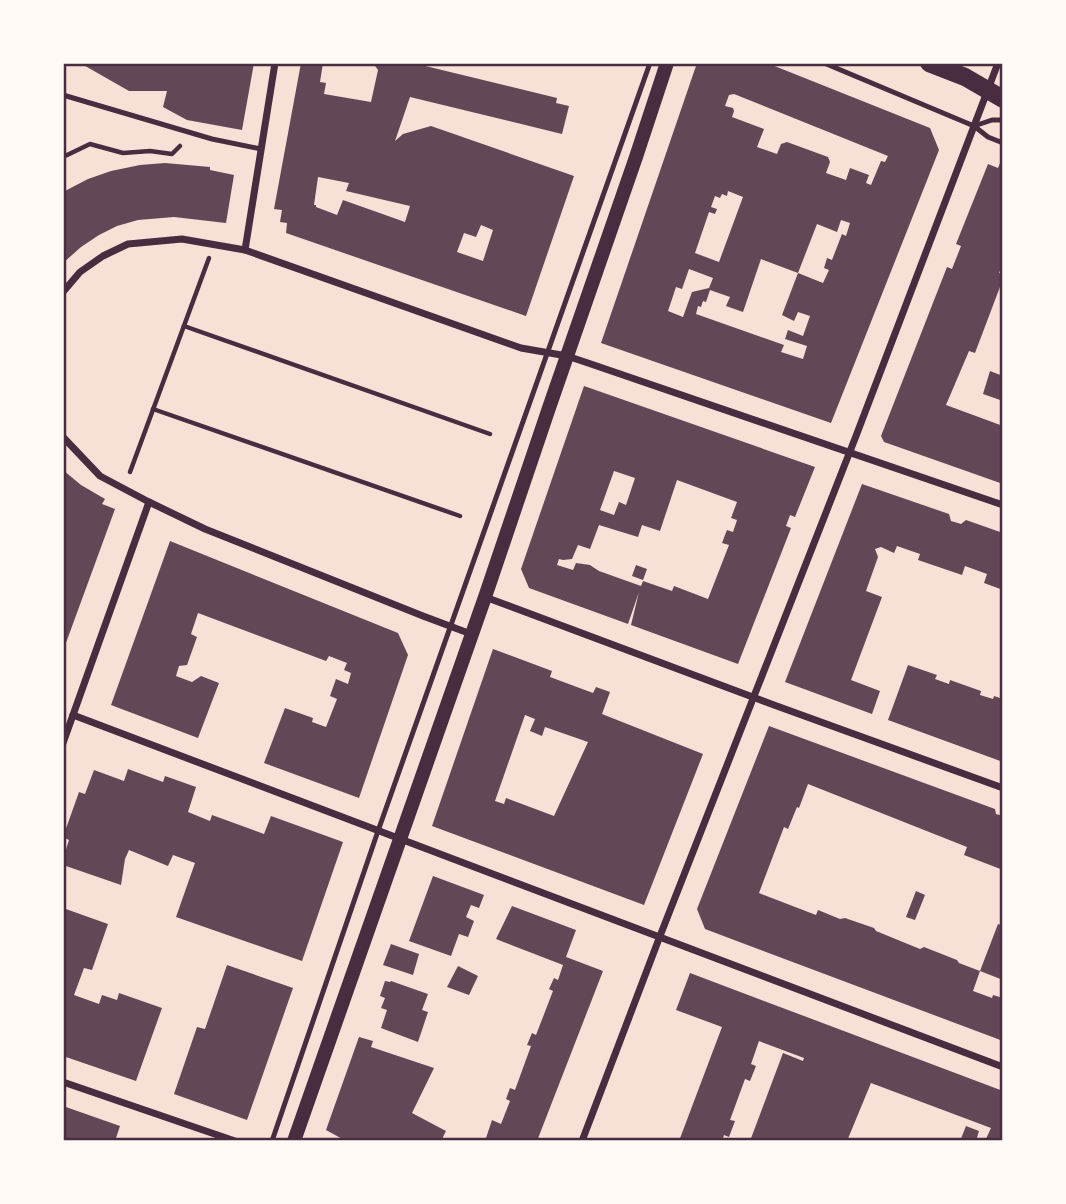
<svg xmlns="http://www.w3.org/2000/svg" width="1066" height="1204" font-family="'Nunito Sans',sans-serif">
<style>
.building{fill:#644757;fill-rule:evenodd}
.lines{fill:none;stroke-linecap:round;stroke-linejoin:round}
.path{stroke:#4a2c40;stroke-width:4.5}
.service{stroke:#4a2c40;stroke-width:5}
.minor{stroke:#4a2c40;stroke-width:7}
.secondary{stroke:#4a2c40;stroke-width:14}
.primary{stroke:#4a2c40;stroke-width:18}
.neatline{fill:none;stroke:#4a2c40;stroke-width:2.5}
</style>
<rect width="100%" height="100%" fill="#f7e1d7"/>
<!-- building -->
<g class="building">
<polygon points="80,63 254,63 242,130 187,120 163,107 167,91 129,91"/>
<path d="M301 63H323L320 82 326 83 324 94 371 102 378 70 373 63H413L557 98 556 103 569 106 562 134 410 97 395 141 403 134 431 126 574 176 526 316 286 233 287 223 280 222 282 210 274 209ZM318 177 349 183 346 191 410 206 405 222 343 200 337 215 316 207V205H314ZM481 225 493 230 483 261 457 252 464 233 476 237Z"/>
<path d="M697 63H767L930 128 939 150 831 423 601 343ZM734 94 888 156 885 162 881 161 871 185 866 183 869 175 850 168 846 180 826 173 830 162 828 157 787 142 781 144 777 154 757 147 764 129 732 117 734 111 733 108 725 106 729 95ZM728 191 743 197 719 262 695 253 709 212 715 214 717 209 711 207 715 196 720 198 722 194 727 196ZM841 220 850 223 846 236 842 234 832 260 827 258 824 268 829 270 823 283 798 273 782 315 794 321 798 312 810 316 803 336 788 330 785 339 807 346 803 359 781 352 784 345 696 314 698 306 701 307 703 301 706 302 710 290 730 297 726 306 743 312 761 259 798 273 817 224 837 232ZM689 269 713 278 709 288 692 292 683 317 668 311 676 287 682 289Z"/>
<polygon points="1003,156 1003,262 999,273 1003,274 1003,279 975,353 969,351 946,405 1003,426 1003,484 884,442 881,436 947,267 952,269 961,246 956,244 988,164 998,168"/>
<polygon points="165,163 210,167 210,170 234,175 226,223 174,217 138,220 117,226 99,235 81,247 63,263 63,192 88,179 111,171 140,165"/>
<polygon points="990,371 1003,376 1003,401 983,394"/>
<path d="M584 386 815 467 795 517 790 515 786 526 791 528 738 664 631 625 639 592 628 624 529 588 521 569ZM614 471 635 478 626 505 619 502 614 515 600 510ZM677 480 737 502 731 518 737 520 733 532 727 530 725 535 722 543 729 545 708 599 674 586 672 591 643 581 641 586 599 571 590 565 576 563 573 570 557 565 559 559 563 560 572 559 578 545 590 549 599 525 638 537 642 525 660 531Z"/>
<polygon points="63,470 81,485 105,499 102,504 115,509 63,651"/>
<polygon points="862,484 949,514 951,521 961,524 966,520 1003,533 1003,590 984,583 987,574 965,566 962,575 918,560 920,554 897,546 894,553 881,547 875,549 878,557 866,591 882,597 851,680 880,691 872,714 785,682"/>
<polygon points="170,541 398,633 408,655 359,798 264,763 285,708 313,718 312,722 326,727 337,699 330,696 336,679 348,684 351,673 344,670 347,663 329,656 326,661 198,613 191,634 197,637 187,665 179,666 176,676 192,682 201,676 219,683 198,738 111,705"/>
<polygon points="636,565 647,569 643,580 632,576"/>
<path d="M493 649 552 671 550 677 593 693 596 687 610 692 602 714 703 754 644 905 432 826ZM525 715 535 719 530 731 542 736 545 727 588 742 554 816 506 798 504 804 495 801Z"/>
<polygon points="908,665 937,675 935,679 949,684 950,680 981,691 980,695 993,699 994,696 1003,699 1003,762 888,720"/>
<polygon points="769,726 995,809 996,814 1003,816 1003,870 964,855 967,847 808,784 799,808 797,807 788,829 784,827 759,893 816,915 818,910 840,919 845,918 874,928 876,931 920,949 924,947 957,960 959,963 980,971 998,924 1003,926 1003,980 980,971 973,991 992,998 993,995 1003,998 1003,1041 705,929 697,909"/>
<polygon points="128,769 163,782 165,776 196,787 188,812 210,821 212,815 264,834 271,816 343,842 302,961 176,917 195,863 173,855 168,866 129,850 125,859 121,885 63,865 63,859 69,840 63,837 79,792 85,794 94,770 124,781"/>
<polygon points="433,876 484,895 479,908 471,905 466,917 474,921 468,937 459,934 451,956 409,941"/>
<polygon points="916,891 925,895 915,920 906,917"/>
<polygon points="512,906 576,930 566,957 603,971 537,1141 485,1141 492,1120 501,1124 510,1101 506,1099 510,1088 515,1090 531,1046 527,1045 532,1033 536,1035 553,991 549,989 554,978 558,980 563,965 496,939"/>
<polygon points="63,908 108,924 92,970 84,968 74,995 99,1004 102,995 117,1000 119,993 162,1008 136,1081 63,1056"/>
<polygon points="391,944 419,954 413,975 383,965"/>
<polygon points="227,965 293,988 247,1120 174,1094 197,1027 205,1029"/>
<polygon points="458,966 478,976 469,995 447,987"/>
<polygon points="690,973 1003,1091 1003,1141 985,1141 991,1128 871,1083 847,1141 750,1141 783,1053 803,1061 804,1058 759,1041 751,1064 756,1066 750,1081 745,1079 730,1120 735,1121 729,1137 724,1135 722,1141 679,1141 722,1027 676,1010"/>
<polygon points="385,981 390,982 391,981 428,994 422,1010 428,1012 418,1042 381,1028 387,1010 381,1008 385,998 380,996"/>
<polygon points="359,1037 373,1041 371,1047 434,1068 412,1113 446,1131 441,1141 346,1141 326,1130"/>
<polygon points="63,1106 120,1126 115,1141 63,1141"/>
<polygon points="966,1126 979,1131 976,1141 960,1141"/>
</g>
<g class="lines">
<!-- path -->
<g class="path">
<polyline points="63,157 90,144 123,153 150,151 172,154 180,146"/>
<polyline points="184,326 490,434"/>
<polyline points="153,409 460,516"/>
<polyline points="130,472 209,258"/>
</g>
<!-- service -->
<g class="service">
<polyline points="824,63 974,126 988,137 1003,143"/>
<polyline points="63,95 212,139 261,149"/>
<polyline points="974,126 992,120 1003,120"/>
<polyline points="272,1141 378,831 650,63"/>
</g>
<!-- minor -->
<g class="minor">
<polyline points="245,250 275,63"/>
<polyline points="63,292 80,272 103,256 128,244 182,239 245,250 521,348 567,356 588,363 1003,505"/>
<polyline points="63,437 100,476 149,502 205,529 423,616 471,634"/>
<polyline points="485,597 774,705 1003,788"/>
<polyline points="73,715 1003,1067"/>
<polyline points="63,743 149,502"/>
<polyline points="63,1082 235,1141"/>
<polyline points="582,1141 660,936 856,436 998,63"/>
</g>
<!-- secondary -->
<polyline class="secondary" points="294,1141 485,597 550,405 636,157 667,63"/>
<!-- primary -->
<polyline class="primary" points="929,63 965,77 1003,99"/>
</g>
<!-- border -->
<rect width="1066" height="1204" fill="none" stroke="#fffaf5" stroke-width="130"/>
<rect x="65" y="65" width="936" height="1074" class="neatline"/>
</svg>
